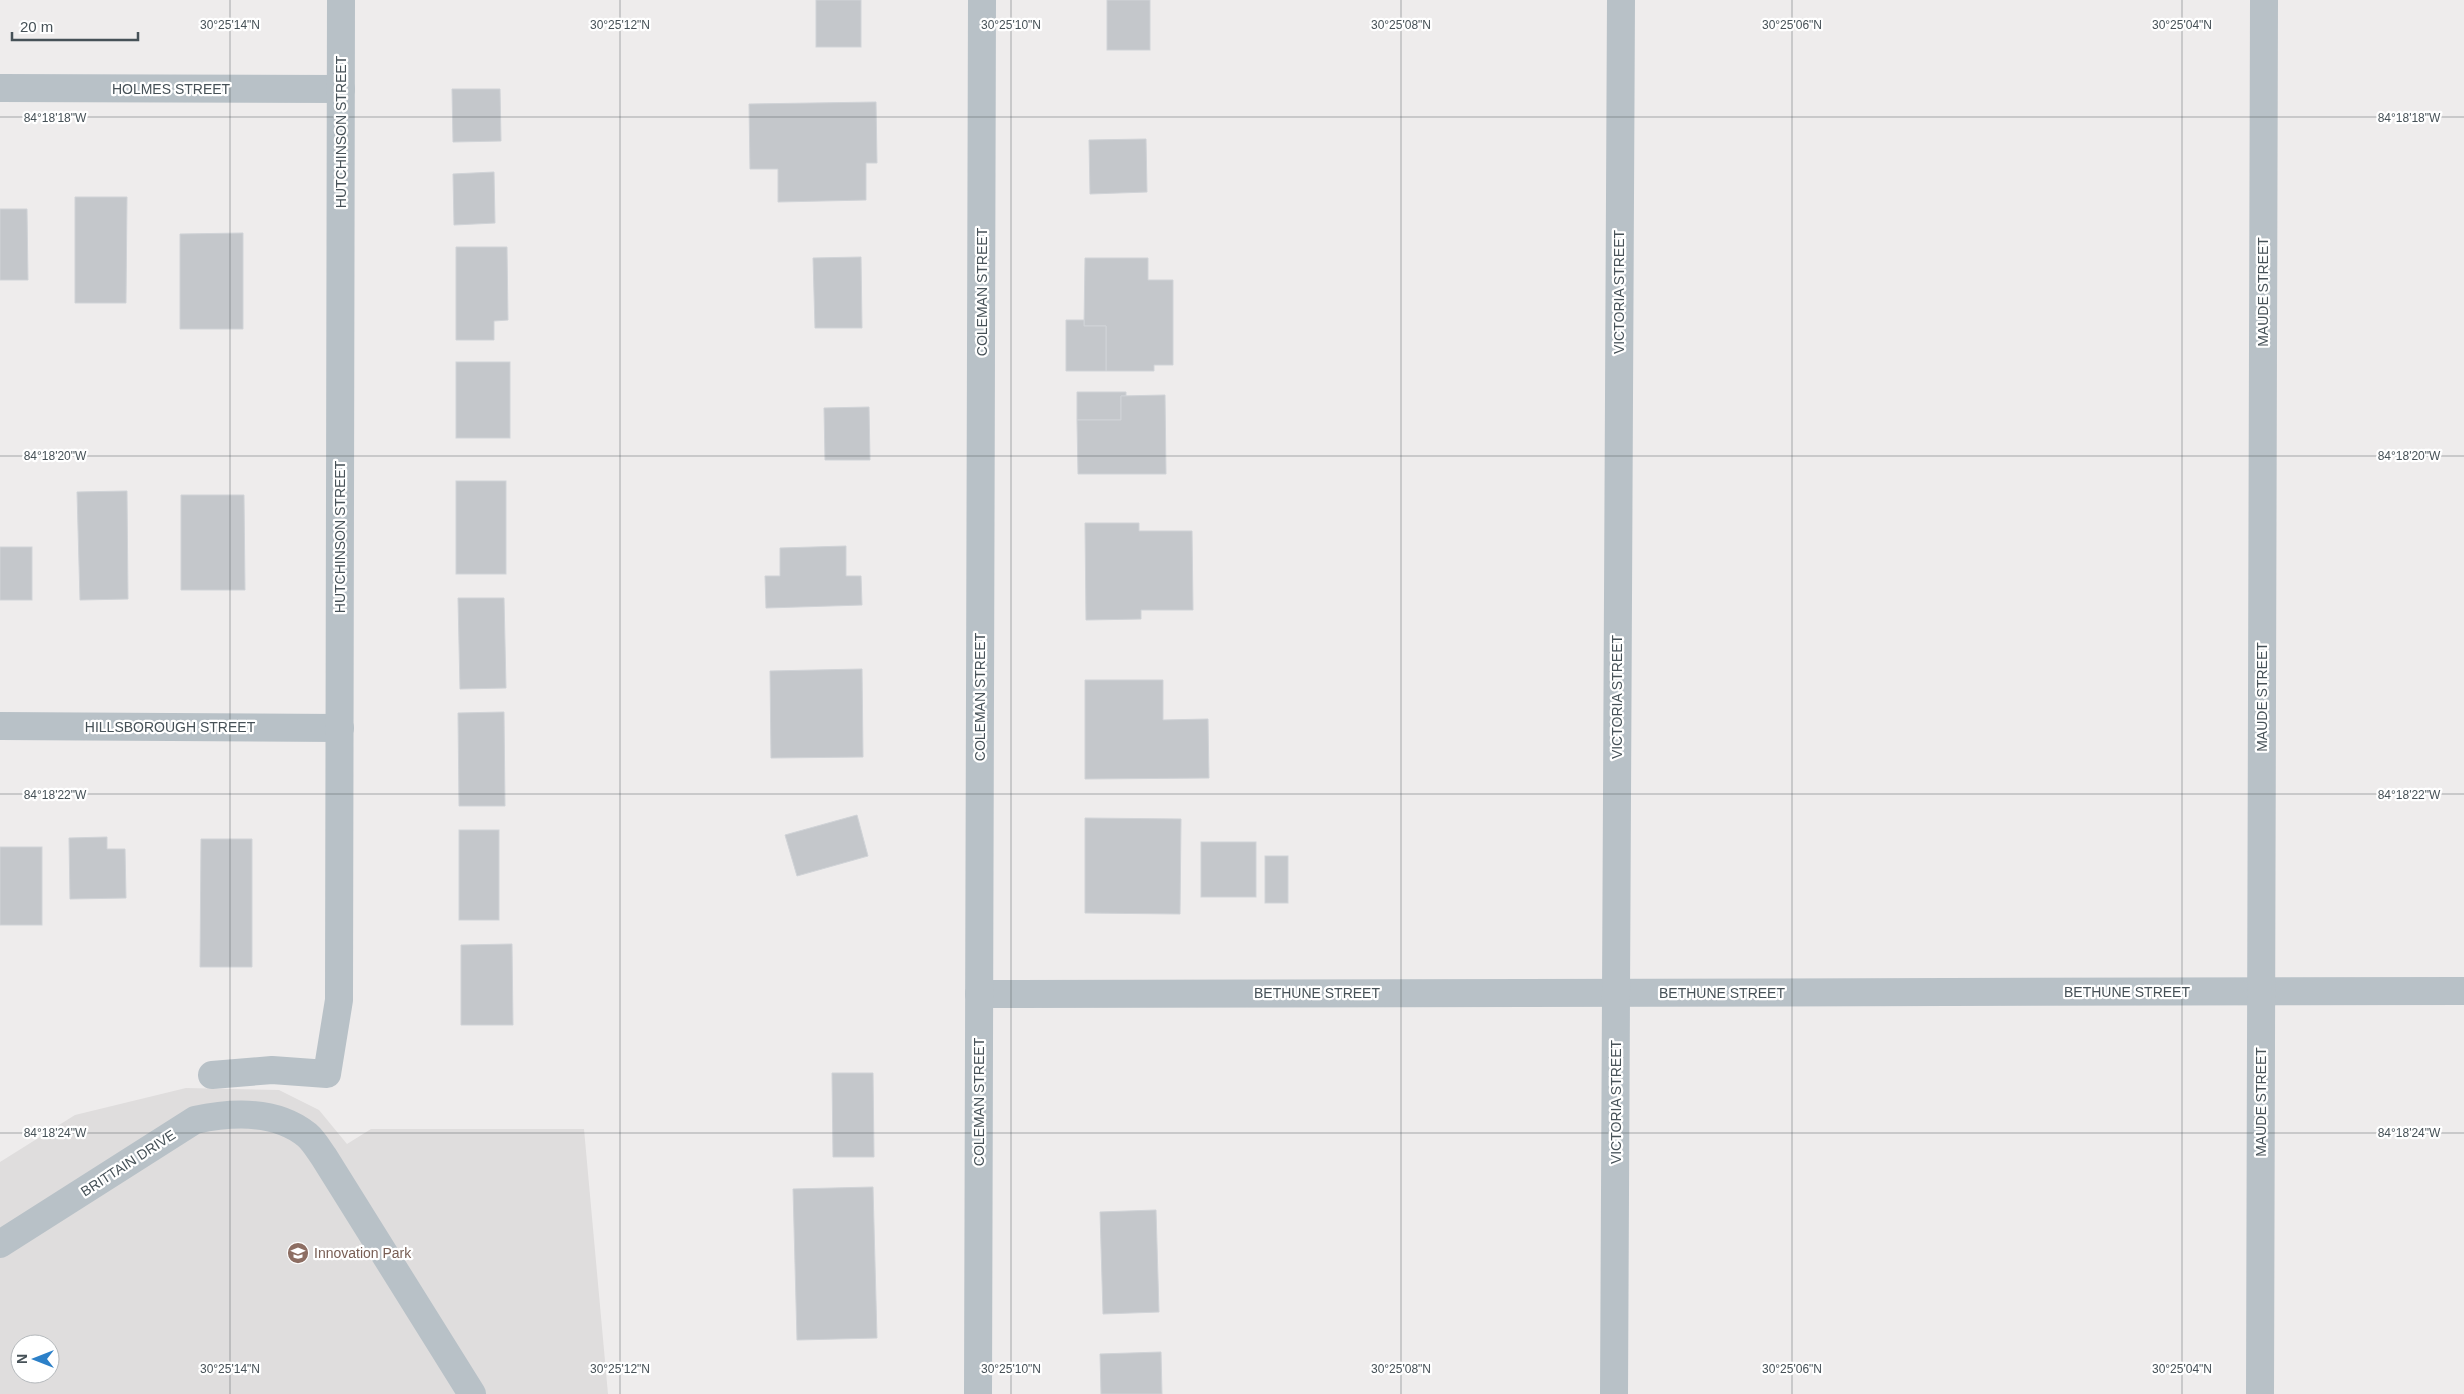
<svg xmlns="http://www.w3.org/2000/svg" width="2464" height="1394" font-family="Helvetica,sans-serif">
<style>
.education{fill:#dfdddd;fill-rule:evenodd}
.building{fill:#c4c7cb;stroke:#d0d3d7}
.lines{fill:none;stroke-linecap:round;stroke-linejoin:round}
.minor{stroke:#b8c1c7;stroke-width:28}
.ticks{fill:none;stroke:#465157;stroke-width:1;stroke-opacity:0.45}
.labels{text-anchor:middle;stroke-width:4.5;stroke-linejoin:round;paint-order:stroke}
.street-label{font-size:14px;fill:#465157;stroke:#fff}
.education-label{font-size:14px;fill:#785e54;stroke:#fff;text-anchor:start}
.ticks-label{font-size:12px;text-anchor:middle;fill:#465157;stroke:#fff;stroke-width:4.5;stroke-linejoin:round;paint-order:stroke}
</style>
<rect width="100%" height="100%" fill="#eeecec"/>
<!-- education -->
<path class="education" d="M186 1088 279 1090 319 1110 347 1144 371 1129H584L608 1394H0V1162L75 1115ZM20 1344H50V1374H20Z"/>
<!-- building -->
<g class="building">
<rect x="816" y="0" width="45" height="47"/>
<rect x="1107" y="0" width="43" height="50"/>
<polygon points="452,89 500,89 501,141 453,142"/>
<polygon points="876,102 877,163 866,163 866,200 778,202 778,169 750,169 749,104"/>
<polygon points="1146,139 1147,192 1090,194 1089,140"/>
<polygon points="494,172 495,223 454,225 453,174"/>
<polygon points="75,197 127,197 126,303 75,303"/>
<polygon points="0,209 27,209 28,280 0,280"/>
<polygon points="243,233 243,329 180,329 180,234"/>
<polygon points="456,247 507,247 508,320 494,321 494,340 456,340"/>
<polygon points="861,257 862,328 815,328 813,258"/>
<polygon points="1085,258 1148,258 1148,280 1173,280 1173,365 1154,365 1154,371 1106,371 1106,326 1084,326"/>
<polygon points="1066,320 1084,320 1084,326 1106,326 1106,371 1066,371"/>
<rect x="456" y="362" width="54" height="76"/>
<polygon points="1077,392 1126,392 1126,396 1121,396 1121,420 1077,420"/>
<polygon points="1165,395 1166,474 1078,474 1077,420 1121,420 1121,396"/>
<polygon points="869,407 870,460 825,460 824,408"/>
<rect x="456" y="481" width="50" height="93"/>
<polygon points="127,491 128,599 80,600 77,492"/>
<polygon points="181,495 244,495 245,590 181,590"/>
<polygon points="1085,523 1139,523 1139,531 1192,531 1193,610 1141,610 1141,619 1086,620"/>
<polygon points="846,546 846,576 861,576 862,605 766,608 765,576 780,576 780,548"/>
<rect x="0" y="547" width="32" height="53"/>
<polygon points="458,598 504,598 506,688 460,689"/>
<polygon points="862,669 863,757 771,758 770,671"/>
<polygon points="1085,680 1163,680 1163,720 1208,719 1209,778 1085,779"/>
<polygon points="504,712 505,806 459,806 458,713"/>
<polygon points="857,815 868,856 797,876 785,835"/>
<polygon points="1085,818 1181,819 1180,914 1085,913"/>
<rect x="459" y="830" width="40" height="90"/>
<polygon points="107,837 107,849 125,849 126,898 70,899 69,838"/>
<polygon points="201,839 252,839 252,967 200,967"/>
<rect x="1201" y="842" width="55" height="55"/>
<rect x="0" y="847" width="42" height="78"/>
<rect x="1265" y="856" width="23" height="47"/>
<polygon points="512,944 513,1025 461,1025 461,945"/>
<polygon points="832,1073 873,1073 874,1157 833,1157"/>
<polygon points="873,1187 877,1338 797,1340 793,1189"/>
<polygon points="1156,1210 1159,1312 1103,1314 1100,1212"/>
<polygon points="1161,1352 1162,1394 1101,1394 1100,1354"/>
</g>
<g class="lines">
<!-- minor -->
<g class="minor">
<polyline points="0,88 341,89"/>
<polyline points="0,726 340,728"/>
<polyline points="979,994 2464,991"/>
<polyline points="212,1075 272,1070 327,1074 339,1000 341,0"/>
<path d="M0 1244 195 1120C232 1112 276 1110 307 1135 314 1141 319 1150 324 1157L472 1394"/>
<polyline points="978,1394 982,0"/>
<polyline points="1614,1394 1621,0"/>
<polyline points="2260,1394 2264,0"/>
</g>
</g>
<!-- ticks -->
<path class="ticks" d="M230 0V1394M620 0V1394M1011 0V1394M1401 0V1394M1792 0V1394M2182 0V1394M0 117H2464M0 456H2464M0 794H2464M0 1133H2464"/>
<!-- icons -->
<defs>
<g id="university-disc" transform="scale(1.125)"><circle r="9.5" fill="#8d6e63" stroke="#fff"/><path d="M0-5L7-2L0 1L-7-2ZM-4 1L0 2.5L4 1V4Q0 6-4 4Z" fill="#fff"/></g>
</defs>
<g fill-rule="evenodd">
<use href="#university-disc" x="298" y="1253"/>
</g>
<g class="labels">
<!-- street labels -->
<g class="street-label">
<text x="171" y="94">HOLMES STREET</text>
<text transform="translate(341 132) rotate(-90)" y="5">HUTCHINSON STREET</text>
<text transform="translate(982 292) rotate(-90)" y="5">COLEMAN STREET</text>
<text transform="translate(1619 292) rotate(-90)" y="5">VICTORIA STREET</text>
<text transform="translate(2263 292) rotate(-90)" y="5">MAUDE STREET</text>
<text transform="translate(340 537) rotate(-90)" y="5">HUTCHINSON STREET</text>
<text transform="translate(980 697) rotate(-90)" y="5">COLEMAN STREET</text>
<text transform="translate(1617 697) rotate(-90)" y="5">VICTORIA STREET</text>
<text transform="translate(2262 697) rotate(-90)" y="5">MAUDE STREET</text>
<text x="170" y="732">HILLSBOROUGH STREET</text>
<text x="2127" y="997">BETHUNE STREET</text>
<text x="1317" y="998">BETHUNE STREET</text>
<text x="1722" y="998">BETHUNE STREET</text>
<text transform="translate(979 1102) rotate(-90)" y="5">COLEMAN STREET</text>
<text transform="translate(1616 1102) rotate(-90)" y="5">VICTORIA STREET</text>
<text transform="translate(2261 1102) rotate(-90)" y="5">MAUDE STREET</text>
<text transform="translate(128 1163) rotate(-33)" y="5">BRITTAIN DRIVE</text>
</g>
<!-- education labels -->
<g class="education-label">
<text x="314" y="1258">Innovation Park</text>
</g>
</g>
<g class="ticks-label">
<text x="230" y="29">30°25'14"N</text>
<text x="620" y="29">30°25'12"N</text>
<text x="1011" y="29">30°25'10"N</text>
<text x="1401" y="29">30°25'08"N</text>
<text x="1792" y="29">30°25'06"N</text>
<text x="2182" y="29">30°25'04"N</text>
<text x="2409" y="122">84°18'18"W</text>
<text x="55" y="122">84°18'18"W</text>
<text x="2409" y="460">84°18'20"W</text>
<text x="55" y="460">84°18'20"W</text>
<text x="2409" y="799">84°18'22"W</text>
<text x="55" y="799">84°18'22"W</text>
<text x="2409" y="1137">84°18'24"W</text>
<text x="55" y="1137">84°18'24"W</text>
<text x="230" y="1373">30°25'14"N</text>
<text x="620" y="1373">30°25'12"N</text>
<text x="1011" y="1373">30°25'10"N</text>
<text x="1401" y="1373">30°25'08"N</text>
<text x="1792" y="1373">30°25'06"N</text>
<text x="2182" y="1373">30°25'04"N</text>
</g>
<!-- north arrow -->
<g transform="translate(35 1359) rotate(270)"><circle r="24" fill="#ffffff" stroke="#b5b9bc"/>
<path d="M0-4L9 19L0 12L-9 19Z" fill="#2c80c8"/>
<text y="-8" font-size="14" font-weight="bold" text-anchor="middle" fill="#465157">N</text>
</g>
<!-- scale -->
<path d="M12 32v8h126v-8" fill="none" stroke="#465157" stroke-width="2.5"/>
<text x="20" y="32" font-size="15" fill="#465157" stroke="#ffffff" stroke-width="4" paint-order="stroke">20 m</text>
</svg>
